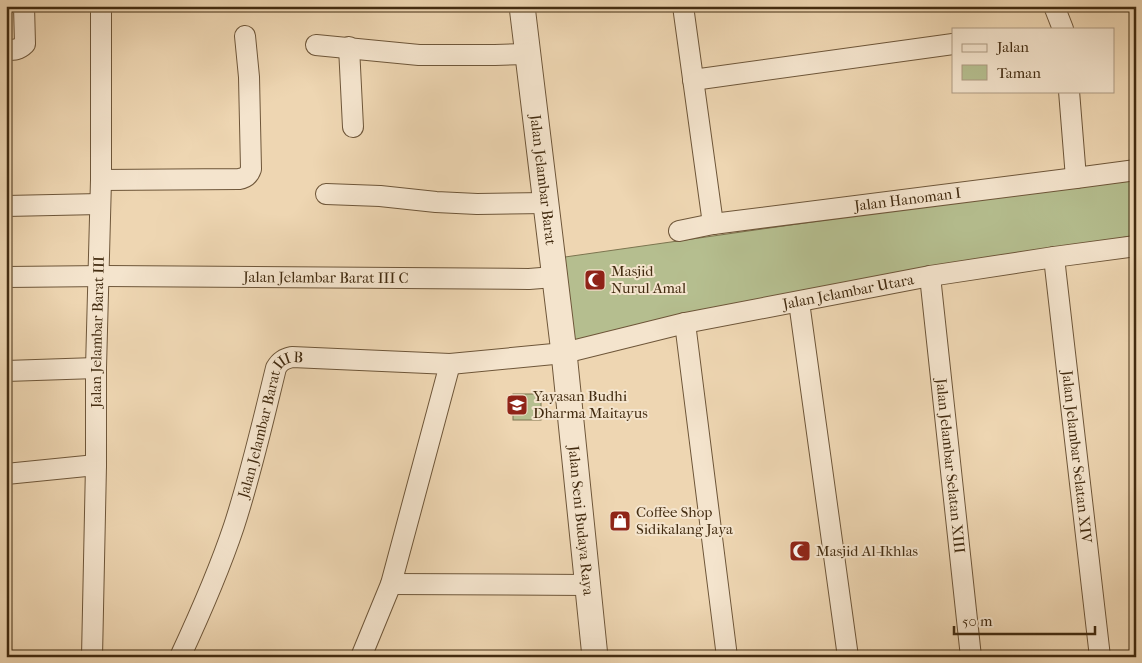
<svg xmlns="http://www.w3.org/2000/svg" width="1142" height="663" font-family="'IM FELL French Canon',serif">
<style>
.green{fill:#b5be8f;stroke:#7c7550}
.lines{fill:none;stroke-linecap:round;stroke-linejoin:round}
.minor-casing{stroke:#6e5639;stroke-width:22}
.tertiary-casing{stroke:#6e5639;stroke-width:27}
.minor{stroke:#f4e4cd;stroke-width:20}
.tertiary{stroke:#f4e4cd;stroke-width:25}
.labels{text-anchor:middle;stroke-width:4;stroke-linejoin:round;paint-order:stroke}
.street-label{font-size:15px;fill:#432c11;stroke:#f4e4cd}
.poi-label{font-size:15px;fill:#432c11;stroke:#f4e4cd;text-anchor:start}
</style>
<rect width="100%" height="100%" fill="#eed6b2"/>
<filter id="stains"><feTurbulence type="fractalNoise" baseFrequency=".004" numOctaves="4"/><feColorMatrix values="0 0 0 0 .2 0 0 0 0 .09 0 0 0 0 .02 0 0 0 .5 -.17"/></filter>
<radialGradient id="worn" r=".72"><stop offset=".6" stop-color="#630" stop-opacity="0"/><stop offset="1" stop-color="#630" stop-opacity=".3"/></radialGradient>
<!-- green -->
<g class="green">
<polygon points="1136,176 1136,235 570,343 558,258"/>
<rect x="513" y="394" width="28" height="26"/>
</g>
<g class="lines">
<!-- minor casing -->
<g class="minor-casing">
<g id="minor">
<polyline points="683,6 713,224"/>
<polyline points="1054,6 1063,29"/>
<polyline points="316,45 419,55 495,55 527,54"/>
<polyline points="349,47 353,127"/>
<path d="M6 50C14 50 19 50 25 44L24 6"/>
<polyline points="693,80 953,44"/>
<polyline points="1069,91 1076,178"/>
<path d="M101 180 239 179C246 178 249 175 251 169L249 77 245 36"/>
<polyline points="326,194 380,196 436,202 477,204 546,203"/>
<polyline points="6,206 100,204"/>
<path id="s1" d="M679 231 713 224 1076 178 1136 170"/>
<path id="s2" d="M1054 257 1056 275 1100 657"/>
<path id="s3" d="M930 276 971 657"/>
<path id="s4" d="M6 277 106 276 529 279 554 277"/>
<polyline points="799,302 848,657"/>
<polyline points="685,323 727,657"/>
<polyline points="6,371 96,368"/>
<polyline points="6,474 96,465"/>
<polyline points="391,584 587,585"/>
<path id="s5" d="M92 657 96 465V368L101 180V6"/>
<path id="s6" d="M180 657C200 614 219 571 234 526 251 474 263 421 276 368 280 361 284 359 292 357L450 364 564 353 685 323 930 276 1054 257 1136 246"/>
<polyline points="361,657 391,584 450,364"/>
</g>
</g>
<!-- tertiary casing -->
<g class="tertiary-casing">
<g id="tertiary">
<path id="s7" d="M522 6 564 353 595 657"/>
</g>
</g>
<!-- minor -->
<use href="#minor" class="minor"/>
<!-- tertiary -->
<use href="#tertiary" class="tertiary"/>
</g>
<!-- icons -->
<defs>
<g id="mosque-square" transform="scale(1.125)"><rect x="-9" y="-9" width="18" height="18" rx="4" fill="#8f2418" stroke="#f4e4cd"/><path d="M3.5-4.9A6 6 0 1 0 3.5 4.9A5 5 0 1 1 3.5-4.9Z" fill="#fff"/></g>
<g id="school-square" transform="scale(1.125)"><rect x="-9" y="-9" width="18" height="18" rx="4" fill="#8f2418" stroke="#f4e4cd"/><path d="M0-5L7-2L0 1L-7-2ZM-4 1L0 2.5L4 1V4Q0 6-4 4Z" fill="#fff"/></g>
<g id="shop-square" transform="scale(1.125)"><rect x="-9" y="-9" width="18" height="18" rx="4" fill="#8f2418" stroke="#f4e4cd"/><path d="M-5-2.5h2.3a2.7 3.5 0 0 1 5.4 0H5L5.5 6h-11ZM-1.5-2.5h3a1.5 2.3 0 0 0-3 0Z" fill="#fff"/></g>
</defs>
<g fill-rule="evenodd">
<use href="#mosque-square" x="595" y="280"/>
<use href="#school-square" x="517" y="405"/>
<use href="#shop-square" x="620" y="521"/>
<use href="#mosque-square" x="800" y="551"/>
</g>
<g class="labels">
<!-- street labels -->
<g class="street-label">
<text dy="5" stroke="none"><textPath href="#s7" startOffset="175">Jalan Jelambar Barat</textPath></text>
<text dy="5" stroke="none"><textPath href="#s1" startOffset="231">Jalan Hanoman I</textPath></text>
<text dy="5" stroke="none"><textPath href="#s4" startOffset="320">Jalan Jelambar Barat III C</textPath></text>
<text dy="5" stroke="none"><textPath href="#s6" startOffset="889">Jalan Jelambar Utara</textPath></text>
<text dy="5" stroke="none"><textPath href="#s5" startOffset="325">Jalan Jelambar Barat III</textPath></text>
<text dy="5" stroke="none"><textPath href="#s6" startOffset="254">Jalan Jelambar Barat III B</textPath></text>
<text dy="5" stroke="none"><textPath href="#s2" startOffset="201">Jalan Jelambar Selatan XIV</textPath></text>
<text dy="5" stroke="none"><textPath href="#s3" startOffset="191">Jalan Jelambar Selatan XIII</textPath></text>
<text dy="5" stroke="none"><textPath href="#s7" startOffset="518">Jalan Seni Budaya Raya</textPath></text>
</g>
<!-- poi labels -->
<g class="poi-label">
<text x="611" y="276">Masjid<tspan x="611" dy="17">Nurul Amal</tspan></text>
<text x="533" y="401">Yayasan Budhi<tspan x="533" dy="17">Dharma Maitayus</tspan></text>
<text x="636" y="517">Coffee Shop<tspan x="636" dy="17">Sidikalang Jaya</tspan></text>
<text x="816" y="556">Masjid Al-Ikhlas</text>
</g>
</g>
<!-- margin -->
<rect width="1142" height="663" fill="none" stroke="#eed6b2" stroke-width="25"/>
<rect x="8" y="8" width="1127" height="648" fill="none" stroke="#432c11" stroke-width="2.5"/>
<rect x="12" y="12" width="1117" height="638" fill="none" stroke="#432c11"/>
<!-- legend -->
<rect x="952" y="28" width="162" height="65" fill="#f4e4cd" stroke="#ad9a82"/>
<rect x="962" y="44" width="25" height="8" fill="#f4e4cd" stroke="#ad9a82"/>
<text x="997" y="52" font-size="15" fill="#432c11">Jalan</text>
<rect x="962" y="65" width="25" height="15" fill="#b5be8f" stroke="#ad9a82"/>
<text x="997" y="78" font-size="15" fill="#432c11">Taman</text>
<!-- scale -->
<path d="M954 626v8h141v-8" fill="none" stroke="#432c11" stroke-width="2.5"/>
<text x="962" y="626" font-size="15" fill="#432c11" stroke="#f4e4cd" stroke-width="4" paint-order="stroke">50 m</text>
<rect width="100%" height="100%" filter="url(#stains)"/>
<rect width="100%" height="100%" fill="url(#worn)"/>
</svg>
